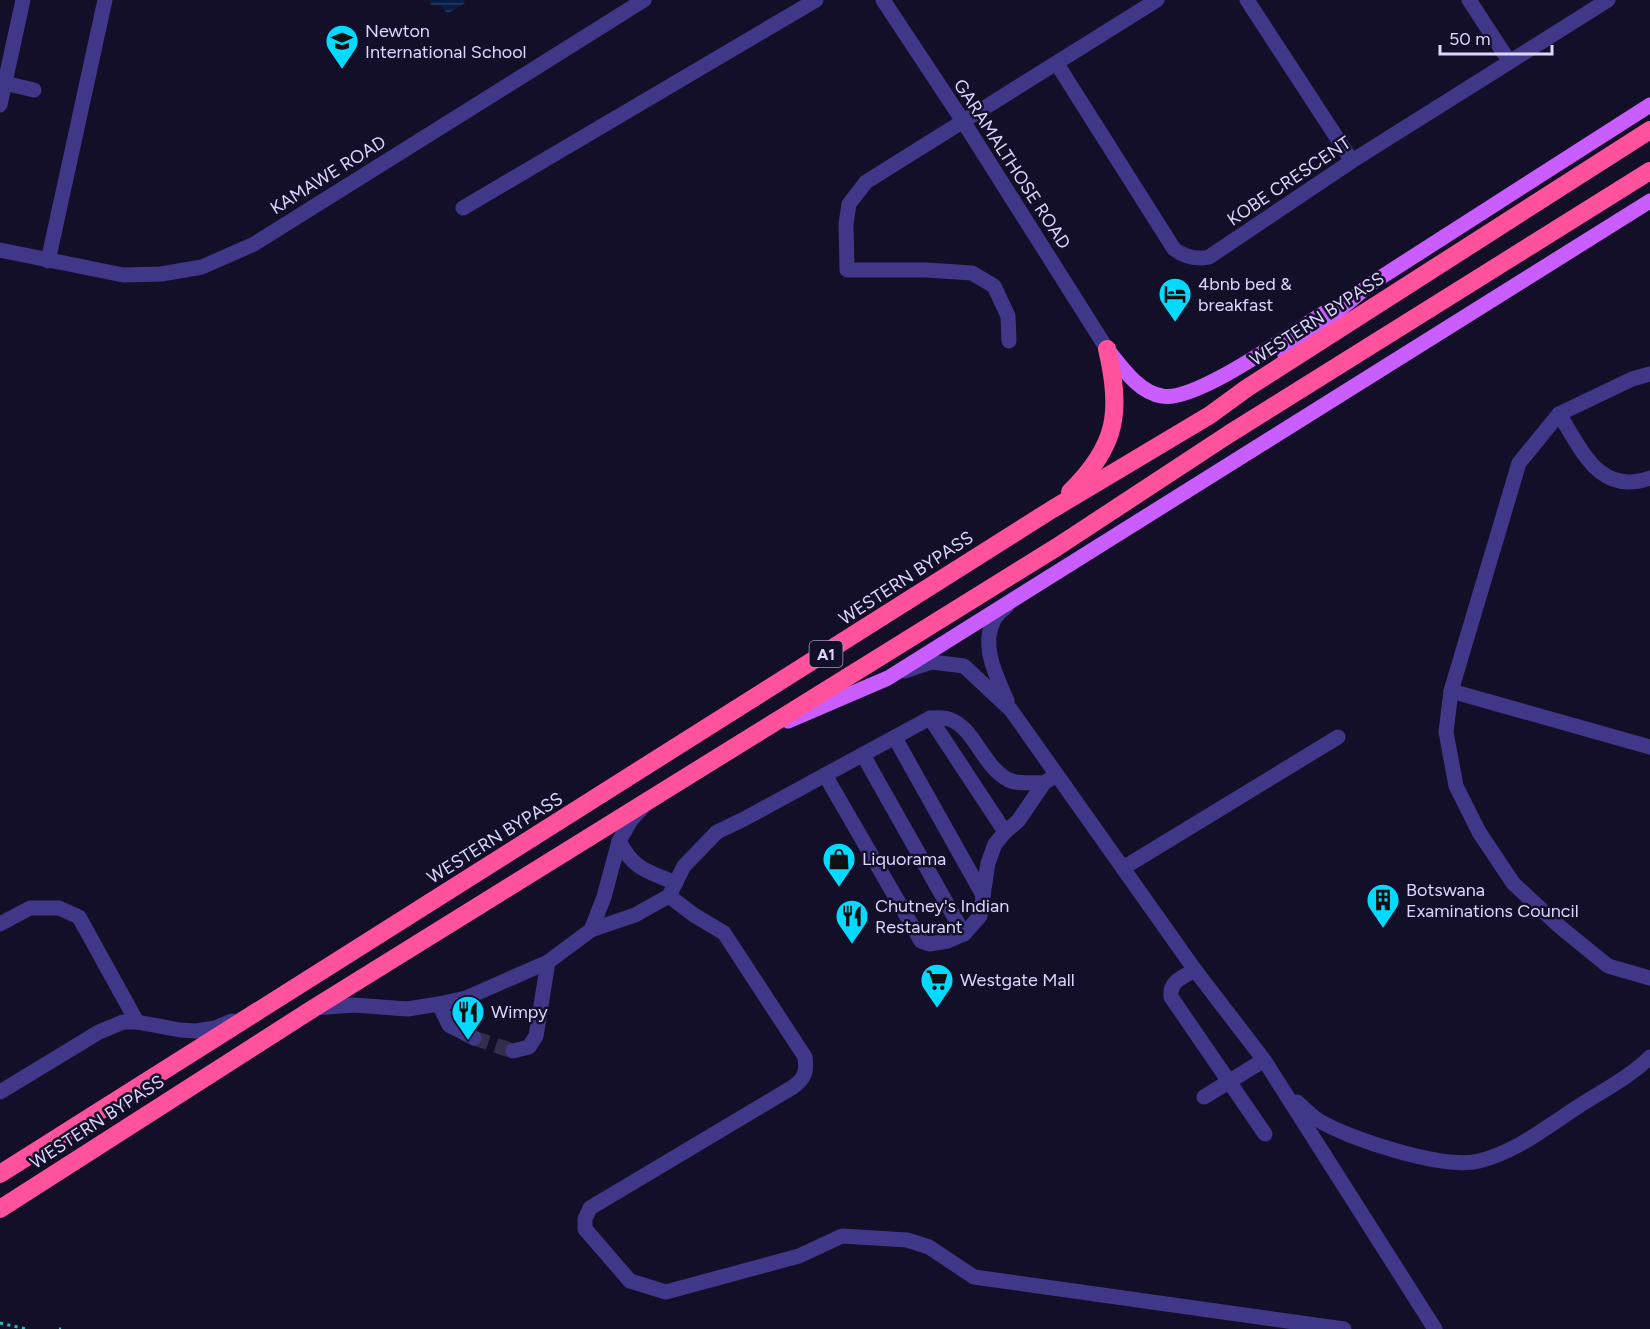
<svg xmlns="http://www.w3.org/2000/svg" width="1650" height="1329" font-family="Figtree,sans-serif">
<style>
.water{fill:url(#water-rules)}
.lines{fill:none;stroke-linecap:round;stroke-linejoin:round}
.minor-tunnel{stroke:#322d48;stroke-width:15;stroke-dasharray:15 8;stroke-linecap:butt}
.path{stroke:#2abfbd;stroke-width:3;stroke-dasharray:3 4.5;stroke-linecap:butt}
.minor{stroke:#3f3889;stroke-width:15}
.major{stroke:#ca5dff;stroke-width:15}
.highway{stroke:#ff519c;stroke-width:18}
.labels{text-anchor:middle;stroke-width:5;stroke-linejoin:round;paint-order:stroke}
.shield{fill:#140f28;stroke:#a19abe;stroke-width:1.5}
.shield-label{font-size:16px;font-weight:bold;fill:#ddd6ff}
.poi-label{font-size:18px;fill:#ddd6ff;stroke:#140f28;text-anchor:start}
.street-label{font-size:18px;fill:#ddd6ff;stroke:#140f28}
</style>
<defs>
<pattern id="water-rules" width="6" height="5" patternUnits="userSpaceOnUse" patternTransform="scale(1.5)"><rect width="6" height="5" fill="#081c48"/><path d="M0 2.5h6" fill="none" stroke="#2c3c63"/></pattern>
</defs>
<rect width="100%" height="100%" fill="#140f28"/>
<!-- water -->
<polygon class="water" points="429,0 463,0 465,3 447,14 442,6 432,6"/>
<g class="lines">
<!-- minor-tunnel -->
<polyline class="minor-tunnel" points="474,1038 513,1051"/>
<!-- path -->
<g class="path">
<polyline points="0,1323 26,1329"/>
<polyline points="59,1329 61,1329"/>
</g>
<!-- minor -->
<g class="minor">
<polyline points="883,0 963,121 1107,349"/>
<polyline points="1247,0 1352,161"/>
<polyline points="1469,0 1509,61"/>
<path d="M1057 64 1174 249C1185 257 1196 260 1209 257L1352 161 1608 0"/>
<polyline points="0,82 34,90"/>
<polyline points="0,105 23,0"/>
<polyline points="463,208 816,0"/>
<polyline points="0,250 123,275 161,274 202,267 254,244 644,0"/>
<polyline points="48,261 105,0"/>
<polyline points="1009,341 1008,316 994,286 972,273 926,270 847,270 846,224 849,204 866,182 1157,0"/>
<polyline points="1650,374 1632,379 1559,414 1519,463 1451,691 1446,732 1456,786 1479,832 1513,883 1559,926 1608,966 1650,978"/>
<path d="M1559 414C1582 450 1599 496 1650 478"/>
<path d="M1007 606C1003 610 996 615 994 620 980 646 997 677 1007 701"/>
<polyline points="905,671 932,662 964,666 1011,710 1195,970 1264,1060 1435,1329"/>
<polyline points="1451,691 1650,747"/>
<polyline points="930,718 1005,832"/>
<polyline points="895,738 983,895"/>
<polyline points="863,755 964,934"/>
<polyline points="825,775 921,941 929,944 948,941 964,934 980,916 988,863 995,844 1005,832 1018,821 1044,783 1050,779"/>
<path d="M619 841C634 870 647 871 676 883"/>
<polyline points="1123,868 1338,737"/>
<path d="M669 896 694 915 724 933 805 1057C807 1072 805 1078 793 1087L590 1208 585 1219V1229L630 1281 666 1292 799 1256 842 1236 907 1240 929 1247 974 1277 1344 1329"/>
<polyline points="0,924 30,908 59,908 79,917 137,1022"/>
<path d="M591 930 635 915 669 896 684 866 717 832 744 819 930 718C936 718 943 717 949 719 974 727 982 765 1007 779 1017 785 1032 782 1044 783"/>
<path d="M1195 970C1183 977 1169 981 1171 997L1265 1134"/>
<polyline points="439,1004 449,1025 474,1038"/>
<polyline points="314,1008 354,1005 407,1009 439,1004 466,998 548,962 591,930 604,897 619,841 631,820 643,807"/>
<polyline points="513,1051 529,1047 536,1036 548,962"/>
<polyline points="0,1092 99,1032 123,1022 137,1022 180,1030 196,1031 215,1028 232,1021"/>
<polyline points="1204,1097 1264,1060"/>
<path d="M1297 1102C1304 1108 1310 1115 1318 1120 1349 1139 1444 1170 1479 1161 1516 1152 1548 1126 1579 1106 1602 1091 1630 1077 1650 1057"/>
</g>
<!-- major -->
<g class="major">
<path d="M1107 349C1122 367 1138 392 1162 396 1195 403 1293 332 1324 313"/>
<polyline points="1285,356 1369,285 1650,105"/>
<polyline points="788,721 888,678 1650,201"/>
</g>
<!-- highway -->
<g class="highway">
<path d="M1070 492C1117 446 1122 412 1107 349"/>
<polyline points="0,1174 1051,510 1210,415 1247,388 1650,130"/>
<polyline points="0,1209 314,1008 1057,547 1229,434 1650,171"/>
</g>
</g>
<!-- icons -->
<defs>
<g id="school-pin" transform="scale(1.725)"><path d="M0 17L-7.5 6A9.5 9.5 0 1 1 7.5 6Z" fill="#02daff" stroke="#140f28"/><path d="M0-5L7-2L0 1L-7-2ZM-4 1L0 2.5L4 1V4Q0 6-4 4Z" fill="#111"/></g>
<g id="hotel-pin" transform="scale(1.725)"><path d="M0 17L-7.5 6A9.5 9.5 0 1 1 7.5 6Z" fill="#02daff" stroke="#140f28"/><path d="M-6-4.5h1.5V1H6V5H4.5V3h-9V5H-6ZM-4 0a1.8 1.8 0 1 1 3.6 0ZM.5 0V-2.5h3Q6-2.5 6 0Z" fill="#111"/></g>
<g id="shop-pin" transform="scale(1.725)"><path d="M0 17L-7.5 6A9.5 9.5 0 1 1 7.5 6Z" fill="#02daff" stroke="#140f28"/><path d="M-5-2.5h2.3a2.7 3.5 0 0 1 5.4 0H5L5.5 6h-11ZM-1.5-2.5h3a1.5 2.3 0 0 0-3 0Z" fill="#111"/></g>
<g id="building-pin" transform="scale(1.725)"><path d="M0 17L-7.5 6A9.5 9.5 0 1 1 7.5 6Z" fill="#02daff" stroke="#140f28"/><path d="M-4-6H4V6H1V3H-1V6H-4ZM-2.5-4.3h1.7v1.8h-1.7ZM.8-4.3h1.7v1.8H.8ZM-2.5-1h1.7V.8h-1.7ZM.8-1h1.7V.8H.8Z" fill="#111"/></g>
<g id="restaurant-pin" transform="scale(1.725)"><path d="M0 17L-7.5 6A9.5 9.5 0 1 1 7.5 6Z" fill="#02daff" stroke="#140f28"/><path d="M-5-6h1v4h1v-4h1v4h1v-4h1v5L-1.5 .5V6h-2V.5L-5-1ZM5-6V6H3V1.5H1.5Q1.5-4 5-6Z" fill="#111"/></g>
<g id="supermarket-pin" transform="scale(1.725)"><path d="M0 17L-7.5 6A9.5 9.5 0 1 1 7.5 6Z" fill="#02daff" stroke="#140f28"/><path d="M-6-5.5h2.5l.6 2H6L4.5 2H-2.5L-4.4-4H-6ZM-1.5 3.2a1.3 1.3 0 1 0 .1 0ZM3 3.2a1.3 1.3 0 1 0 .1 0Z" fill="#111"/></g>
</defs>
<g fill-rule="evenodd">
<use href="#school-pin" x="342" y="41"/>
<use href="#hotel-pin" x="1175" y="294"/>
<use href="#shop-pin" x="839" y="859"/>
<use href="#building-pin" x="1383" y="900"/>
<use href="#restaurant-pin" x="852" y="916"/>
<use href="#supermarket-pin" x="937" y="980"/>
<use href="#restaurant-pin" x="468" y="1012"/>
</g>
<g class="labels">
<!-- shield labels -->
<rect class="shield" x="809.5" y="641" width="33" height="26" rx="4.5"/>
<g class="shield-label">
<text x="826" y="660">A1</text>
</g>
<!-- poi labels -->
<g class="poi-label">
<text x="365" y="37">Newton<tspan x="365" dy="21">International School</tspan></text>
<text x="1198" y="290">4bnb bed &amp;<tspan x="1198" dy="21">breakfast</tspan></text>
<text x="862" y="865">Liquorama</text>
<text x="1406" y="896">Botswana<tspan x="1406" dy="21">Examinations Council</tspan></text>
<text x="875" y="912">Chutney's Indian<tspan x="875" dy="21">Restaurant</tspan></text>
<text x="960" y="986">Westgate Mall</text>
<text x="491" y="1018">Wimpy</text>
</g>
<!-- street labels -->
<g class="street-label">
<text transform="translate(1012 164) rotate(57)" y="6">GARAMALTHOSE ROAD</text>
<text transform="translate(328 175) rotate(-32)" y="6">KAMAWE ROAD</text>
<text transform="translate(1289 181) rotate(-34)" y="6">KOBE CRESCENT</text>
<text transform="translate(1317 319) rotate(-33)" y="6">WESTERN BYPASS</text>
<text transform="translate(906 578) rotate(-33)" y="6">WESTERN BYPASS</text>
<text transform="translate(495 838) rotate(-32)" y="6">WESTERN BYPASS</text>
<text transform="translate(97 1122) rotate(-33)" y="6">WESTERN BYPASS</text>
</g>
</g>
<!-- scale -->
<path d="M1440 45v9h112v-9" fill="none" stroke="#ddd6ff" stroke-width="3"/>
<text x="1449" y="45" font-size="18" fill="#ddd6ff" stroke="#140f28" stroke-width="4.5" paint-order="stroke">50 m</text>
</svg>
